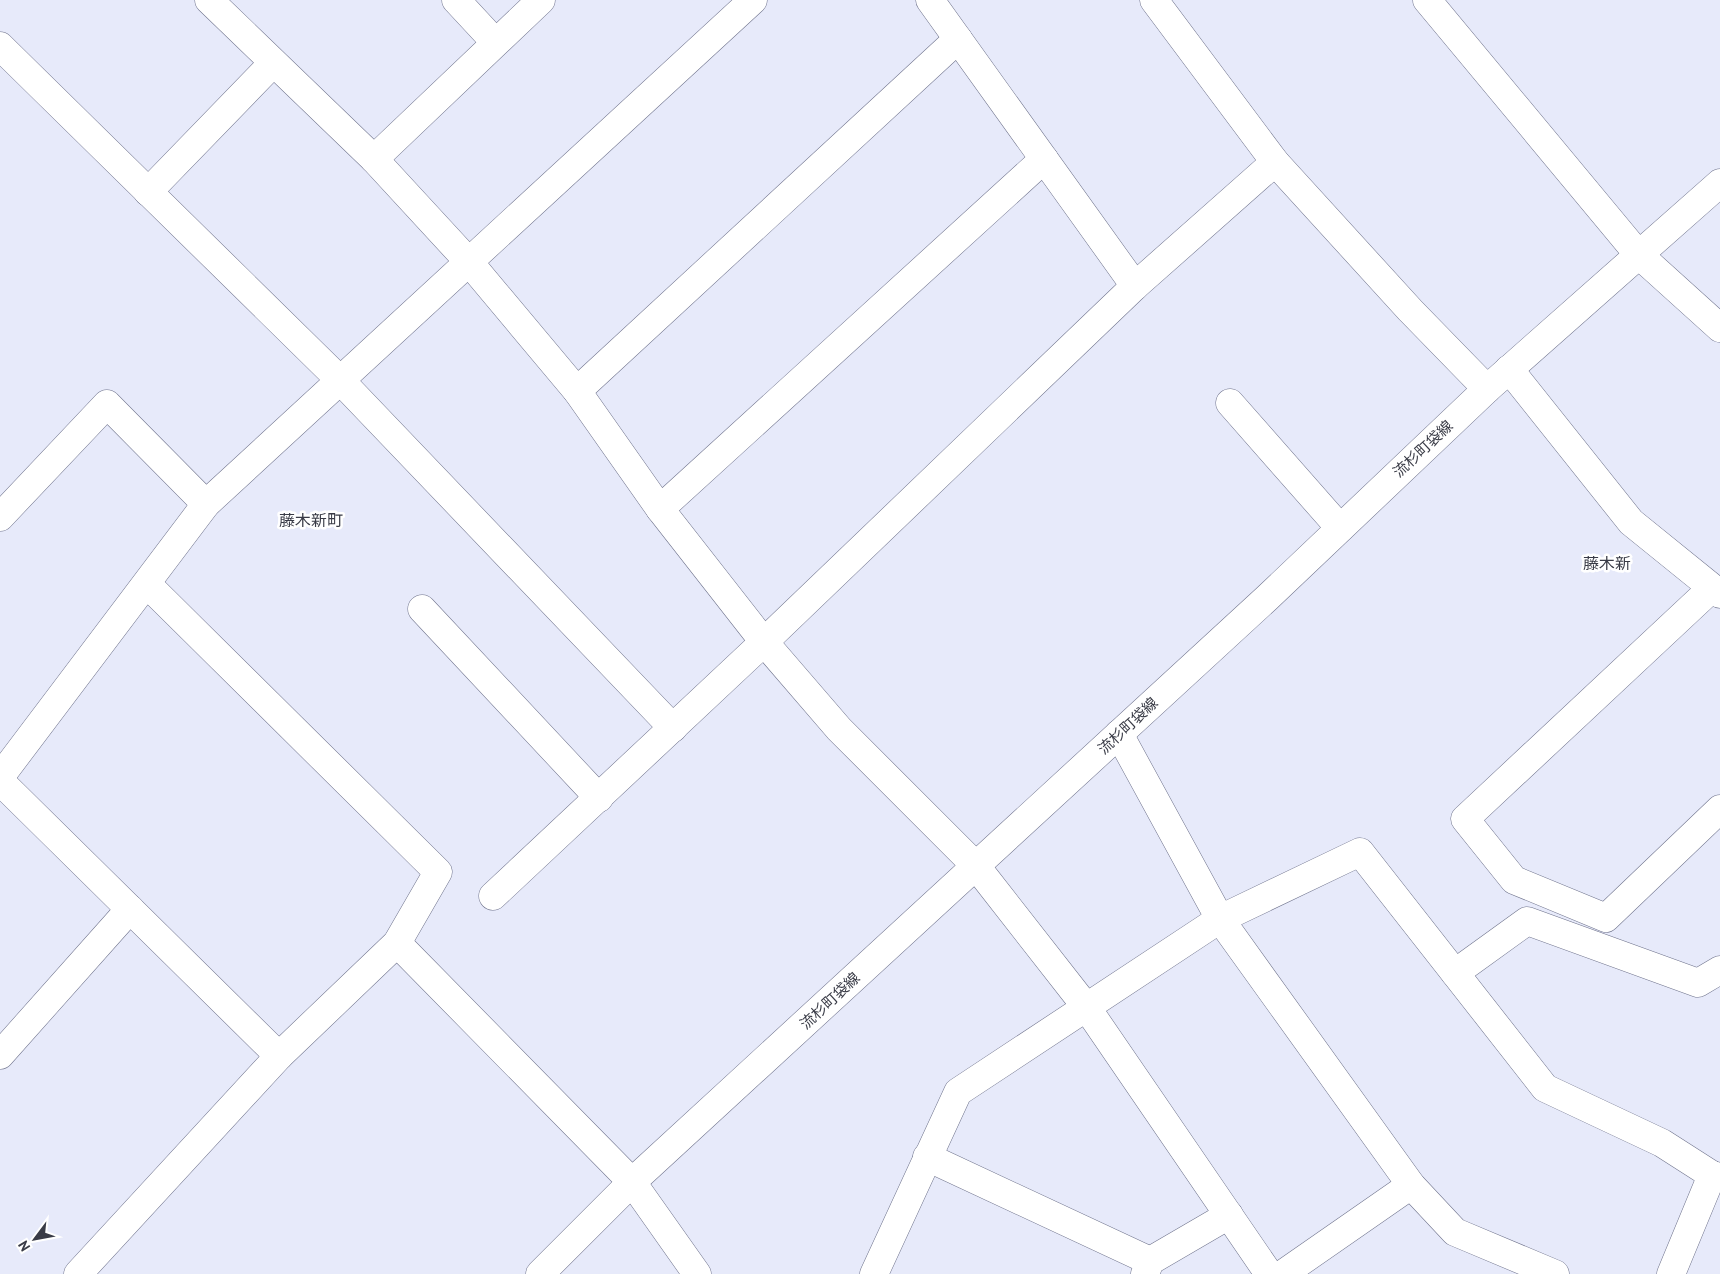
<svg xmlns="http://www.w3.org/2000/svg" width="1720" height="1274" font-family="'PT Sans','Noto Sans JP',sans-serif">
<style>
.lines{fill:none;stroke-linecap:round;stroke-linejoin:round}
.minor-casing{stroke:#6f738c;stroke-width:29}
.major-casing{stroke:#6f738c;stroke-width:29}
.minor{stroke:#fff;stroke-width:28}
.major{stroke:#fff;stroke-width:28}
.labels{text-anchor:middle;stroke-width:5;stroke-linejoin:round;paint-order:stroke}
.street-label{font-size:15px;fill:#393b46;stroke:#fff}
.neighbourhood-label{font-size:16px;fill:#393b46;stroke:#fff}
</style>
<rect width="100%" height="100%" fill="#e7eafa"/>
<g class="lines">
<!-- minor casing -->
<g class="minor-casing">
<g id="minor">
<polyline points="209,0 374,159 469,262 577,391 660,509 764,642 839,729 976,866 1087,1008 1269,1274"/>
<polyline points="456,0 495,42"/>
<polyline points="930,0 1135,286"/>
<polyline points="1154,0 1275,162 1410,310 1487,389"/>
<polyline points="1427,0 1638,254 1720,328"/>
<polyline points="0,46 340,380 673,728"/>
<polyline points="374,159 541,0"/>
<polyline points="148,192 273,63"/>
<polyline points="1509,369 1631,522 1720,594"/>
<polyline points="577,391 958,39"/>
<polyline points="1230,403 1340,528"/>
<polyline points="660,509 1044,159"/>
<polyline points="0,517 107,404 206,504"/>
<polyline points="1712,588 1465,819 1514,880 1606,918 1720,809"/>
<polyline points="422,609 599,798"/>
<polyline points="1119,734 1220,919 1411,1185 1455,1232 1555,1274"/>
<polyline points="0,777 206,504 753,0"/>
<polyline points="0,781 279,1056"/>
<polyline points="493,896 764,642 1135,286 1275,162"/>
<polyline points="397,943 632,1182 697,1274"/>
<polyline points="1455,973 1527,921 1698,983 1720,970"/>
<polyline points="0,1055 130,909"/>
<polyline points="927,1157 1150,1261"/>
<polyline points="78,1274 279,1056 397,943 438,872 147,584"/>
<polyline points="874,1274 958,1092 1220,919 1360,852 1545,1088 1662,1143 1712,1175 1720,1177"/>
<polyline points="1145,1274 1150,1261 1229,1215"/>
<polyline points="1283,1274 1411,1185"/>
<polyline points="1671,1274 1712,1175"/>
</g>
</g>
<!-- major casing -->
<g class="major-casing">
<polyline id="major" points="540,1274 632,1182 1267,598 1487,389 1720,183"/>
</g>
<!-- minor -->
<use href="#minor" class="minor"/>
<!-- major -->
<use href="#major" class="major"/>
</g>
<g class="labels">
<!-- street labels -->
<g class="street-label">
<text transform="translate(1423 449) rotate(-43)" y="5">流杉町袋線</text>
<text transform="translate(1128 726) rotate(-43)" y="5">流杉町袋線</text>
<text transform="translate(830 1001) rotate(-43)" y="5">流杉町袋線</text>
</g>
<!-- neighbourhood labels -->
<g class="neighbourhood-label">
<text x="311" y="526">藤木新町</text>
<text x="1607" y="569">藤木新</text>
</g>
</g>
<!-- north arrow -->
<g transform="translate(35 1239) rotate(238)" stroke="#ffffff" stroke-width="4" paint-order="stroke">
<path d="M0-4L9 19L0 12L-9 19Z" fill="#393b46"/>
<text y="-8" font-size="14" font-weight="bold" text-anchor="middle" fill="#393b46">N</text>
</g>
</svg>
